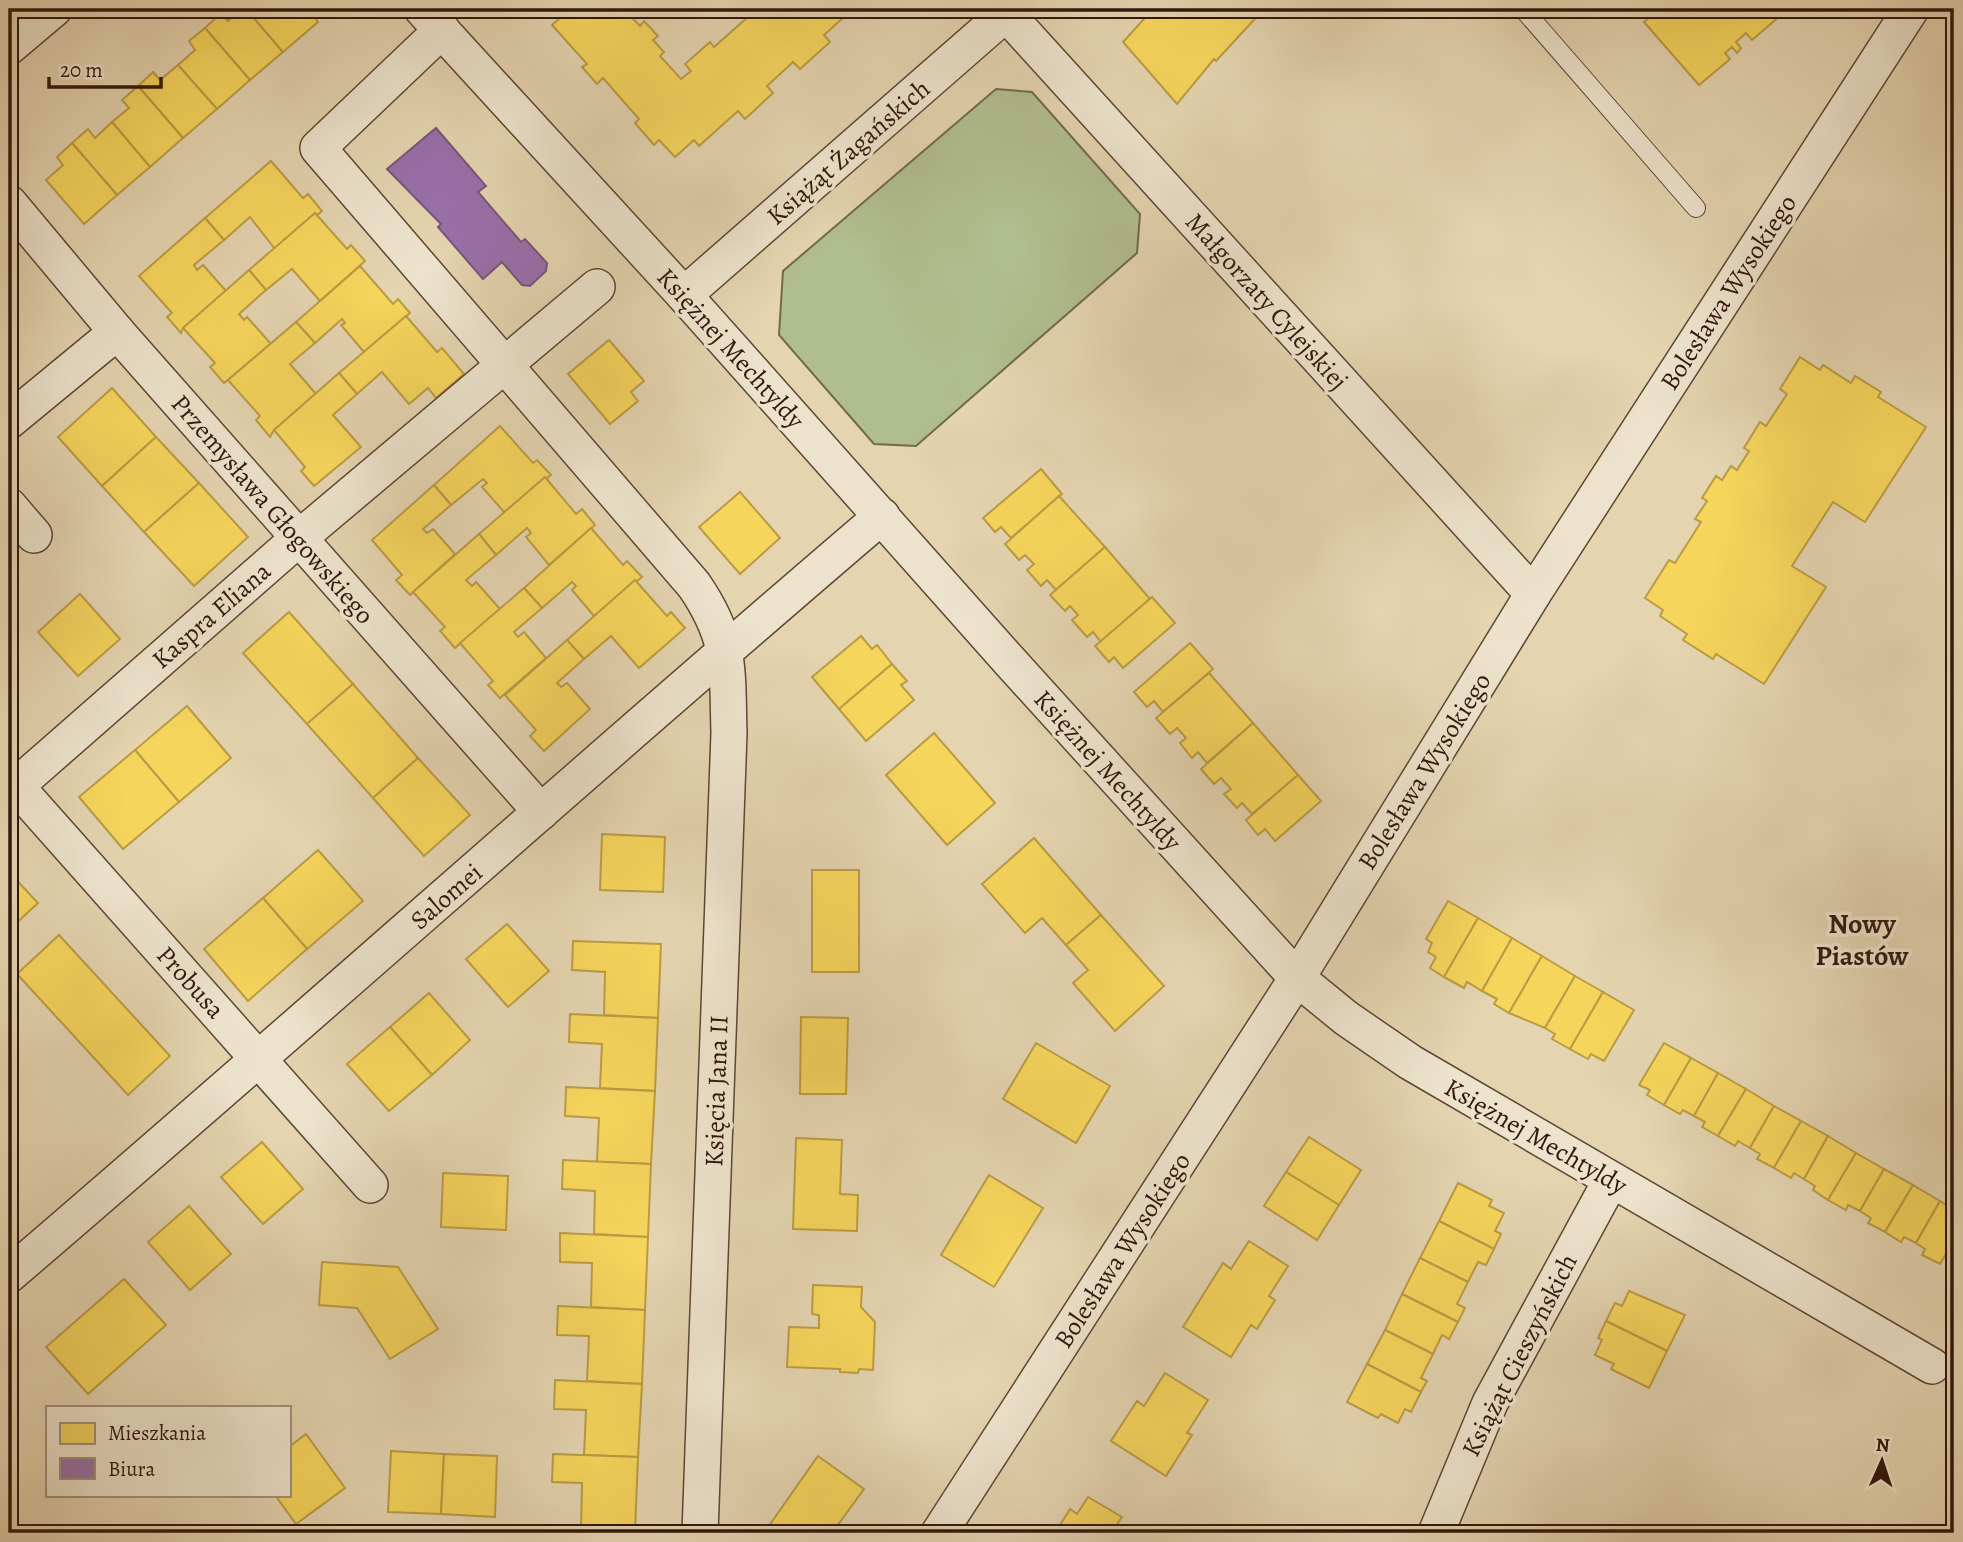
<svg xmlns="http://www.w3.org/2000/svg" width="1963" height="1542" font-family="Alegreya,serif">
<style>
.green{fill:#b0bd8e;stroke:#716a4d;stroke-width:2}
.homes{fill:#f6d55c;stroke:#bb9c44;stroke-width:2}
.offices{fill:#9970ab;stroke:#7a557b;stroke-width:2}
.lines{fill:none;stroke-linecap:round;stroke-linejoin:round}
.service-casing{stroke:#5e4635;stroke-width:20}
.minor-casing{stroke:#5e4635;stroke-width:38}
.service{stroke:#ede3cc;stroke-width:18}
.minor{stroke:#ede3cc;stroke-width:35}
.labels{text-anchor:middle;stroke-width:7;stroke-linejoin:round;paint-order:stroke}
.street-label{font-size:26px;fill:#32170c;stroke:#ede3cc}
.neighbourhood-label{font-size:28px;font-weight:bold;fill:#32170c;stroke:#ede3cc}
</style>
<rect width="100%" height="100%" fill="#e4d4b0"/>
<filter id="stains"><feTurbulence type="fractalNoise" baseFrequency=".00286" numOctaves="4"/><feColorMatrix values="0 0 0 0 .2 0 0 0 0 .09 0 0 0 0 .02 0 0 0 .5 -.17"/></filter>
<radialGradient id="worn" r=".72"><stop offset=".6" stop-color="#630" stop-opacity="0"/><stop offset="1" stop-color="#630" stop-opacity=".3"/></radialGradient>
<!-- green -->
<polygon class="green" points="996,89 1032,92 1140,214 1137,253 916,446 874,444 779,335 783,271"/>
<!-- homes -->
<g class="homes">
<polygon points="241,9 246,9 283,52 250,80 205,28 221,13 228,21"/>
<polygon points="246,9 309,9 318,22 283,52"/>
<polygon points="570,9 624,9 640,26 644,21 658,36 653,40 664,52 660,56 681,79 691,71 685,64 710,42 714,47 757,9 853,9 824,35 830,42 800,69 793,62 767,86 773,93 745,119 738,111 699,146 694,140 675,157 659,140 654,145 635,123 639,119 603,78 597,84 582,67 587,64 552,25"/>
<polygon points="1153,9 1264,9 1216,61 1214,59 1177,104 1123,42"/>
<polygon points="1659,9 1788,9 1752,40 1746,33 1736,42 1741,48 1737,53 1732,47 1725,53 1730,59 1699,85 1644,22"/>
<polygon points="205,28 250,80 217,109 178,65 195,50 189,41"/>
<polygon points="178,65 217,109 183,138 138,86 153,72 160,80"/>
<polygon points="138,86 183,138 150,167 112,122 129,108 122,100"/>
<polygon points="112,122 150,167 117,195 72,143 88,129 95,138"/>
<polygon points="72,143 117,195 84,224 46,180 63,165 57,157"/>
<polygon points="271,161 303,198 308,194 322,211 275,249 250,217 224,240 205,218"/>
<polygon points="315,213 347,249 351,245 365,261 320,301 292,269 266,290 249,270"/>
<polygon points="205,218 224,240 194,265 197,270 203,265 226,291 183,328 181,333 167,317 172,313 139,276"/>
<polygon points="360,266 393,304 398,299 410,313 364,352 341,325 345,323 342,319 315,343 296,322"/>
<polygon points="249,270 266,290 239,314 244,320 247,317 271,344 224,383 210,367 215,363 183,328"/>
<polygon points="406,316 437,352 442,348 464,374 436,398 428,388 409,404 382,372 357,394 339,373"/>
<polygon points="296,322 315,343 290,364 316,394 274,430 270,437 256,420 260,416 228,380"/>
<polygon points="609,340 644,381 631,392 638,401 610,424 568,374"/>
<polygon points="1800,357 1820,370 1823,365 1851,383 1855,376 1881,392 1878,397 1926,427 1865,522 1833,502 1792,566 1826,587 1764,684 1716,654 1713,659 1683,640 1687,634 1660,616 1663,610 1645,598 1669,560 1675,563 1701,522 1695,519 1707,501 1702,498 1716,476 1722,480 1731,466 1737,470 1749,451 1744,448 1760,422 1766,426 1787,394 1780,389"/>
<polygon points="339,373 357,394 333,415 361,447 314,486 301,471 305,467 274,430"/>
<polygon points="112,388 156,437 102,486 58,437"/>
<polygon points="500,426 533,463 537,460 551,475 504,512 482,487 487,483 483,479 451,505 434,485"/>
<polygon points="156,437 199,483 144,532 102,486"/>
<polygon points="1041,469 1062,494 1011,538 1001,527 995,532 983,518"/>
<polygon points="545,477 576,514 582,509 595,525 549,565 526,537 531,533 527,528 496,555 479,534"/>
<polygon points="199,483 248,537 194,586 144,532"/>
<polygon points="434,485 451,505 423,529 427,533 433,529 455,554 410,595 396,580 402,575 372,540"/>
<polygon points="740,492 780,538 740,574 699,527"/>
<polygon points="1059,496 1105,547 1056,590 1047,580 1041,586 1027,570 1034,564 1025,555 1019,560 1005,544"/>
<polygon points="591,528 623,565 627,561 642,577 594,616 572,590 576,586 572,582 542,608 524,588"/>
<polygon points="479,534 496,555 466,580 472,586 476,582 500,609 455,648 440,631 445,627 413,592"/>
<polygon points="1105,547 1150,599 1101,642 1093,632 1087,637 1072,620 1078,615 1070,606 1065,611 1050,595"/>
<polygon points="635,580 667,616 671,612 685,628 639,668 611,636 584,659 567,640"/>
<polygon points="524,588 542,608 514,632 518,637 524,632 546,658 500,698 488,685 493,681 460,643"/>
<polygon points="80,594 120,639 78,676 38,632"/>
<polygon points="1152,597 1175,623 1123,668 1114,657 1109,662 1095,646"/>
<polygon points="289,612 353,684 307,724 243,653"/>
<polygon points="861,636 872,649 877,645 892,664 839,709 812,677"/>
<polygon points="567,640 584,659 557,683 561,687 567,683 590,709 544,751 530,736 536,730 505,695"/>
<polygon points="1190,643 1213,669 1163,712 1154,701 1147,707 1134,692"/>
<polygon points="892,664 907,681 901,685 914,700 866,741 839,709"/>
<polygon points="1209,673 1253,723 1207,763 1198,752 1192,758 1180,743 1186,738 1177,728 1170,734 1156,718"/>
<polygon points="353,684 418,758 373,798 307,724"/>
<polygon points="187,706 231,758 179,802 135,750"/>
<polygon points="1253,723 1298,775 1252,814 1242,803 1237,808 1224,794 1231,789 1221,778 1214,784 1201,769"/>
<polygon points="934,733 995,803 947,845 886,775"/>
<polygon points="135,750 179,802 123,849 79,797"/>
<polygon points="418,758 470,815 424,856 373,798"/>
<polygon points="1298,775 1321,801 1275,841 1265,829 1258,835 1246,820"/>
<polygon points="602,834 665,837 663,892 600,890"/>
<polygon points="1034,838 1101,915 1066,945 1042,918 1025,933 982,884"/>
<polygon points="318,850 363,901 307,949 263,898"/>
<rect x="812" y="870" width="47" height="102"/>
<polygon points="9,872 38,903 9,930"/>
<polygon points="263,898 307,949 248,1001 204,949"/>
<polygon points="1448,901 1478,918 1444,977 1430,968 1436,957 1428,952 1432,943 1426,939"/>
<polygon points="1101,915 1164,986 1115,1031 1073,983 1088,970 1066,945"/>
<polygon points="1478,918 1512,938 1482,991 1467,982 1464,988 1444,977"/>
<polygon points="507,924 549,971 508,1007 466,959"/>
<polygon points="59,935 170,1056 128,1095 17,974"/>
<polygon points="1512,938 1542,956 1509,1013 1494,1004 1497,999 1482,991"/>
<polygon points="573,941 661,944 658,1018 604,1015 605,972 572,970"/>
<polygon points="1542,956 1575,976 1545,1028 1509,1013"/>
<polygon points="1575,976 1603,992 1570,1049 1552,1039 1555,1034 1545,1028"/>
<polygon points="1603,992 1634,1010 1604,1061 1591,1054 1588,1059 1570,1049"/>
<polygon points="429,993 470,1040 432,1075 390,1027"/>
<polygon points="570,1014 658,1018 655,1091 600,1088 602,1044 569,1042"/>
<polygon points="801,1017 848,1018 846,1094 800,1094"/>
<polygon points="390,1027 432,1075 389,1111 347,1064"/>
<polygon points="1036,1043 1110,1086 1076,1143 1003,1099"/>
<polygon points="1664,1043 1691,1058 1664,1105 1647,1095 1650,1090 1639,1085"/>
<polygon points="1691,1058 1718,1073 1694,1116 1683,1110 1680,1114 1664,1105"/>
<polygon points="1718,1073 1746,1089 1718,1136 1702,1127 1705,1122 1694,1116"/>
<polygon points="566,1087 655,1091 651,1164 597,1162 599,1118 565,1116"/>
<polygon points="1746,1089 1774,1106 1750,1148 1738,1141 1735,1146 1718,1136"/>
<polygon points="1774,1106 1801,1121 1774,1168 1757,1159 1760,1154 1750,1148"/>
<polygon points="1801,1121 1828,1136 1804,1179 1794,1173 1791,1178 1774,1168"/>
<polygon points="1828,1136 1856,1153 1828,1200 1813,1190 1815,1186 1804,1179"/>
<polygon points="1309,1137 1361,1170 1339,1205 1286,1172"/>
<polygon points="796,1138 842,1140 840,1194 858,1195 857,1231 793,1229"/>
<polygon points="262,1142 303,1189 263,1224 221,1177"/>
<polygon points="1856,1153 1884,1169 1860,1211 1848,1205 1846,1210 1828,1200"/>
<polygon points="563,1160 651,1164 648,1237 594,1234 595,1191 562,1189"/>
<polygon points="1884,1169 1913,1185 1885,1232 1868,1223 1871,1218 1860,1211"/>
<polygon points="1286,1172 1339,1205 1317,1240 1264,1206"/>
<polygon points="443,1173 508,1176 506,1230 441,1227"/>
<polygon points="989,1175 1043,1208 994,1287 941,1255"/>
<polygon points="1458,1183 1492,1200 1489,1206 1504,1213 1495,1231 1501,1234 1494,1249 1439,1221"/>
<polygon points="1913,1185 1940,1201 1916,1243 1904,1237 1901,1242 1885,1232"/>
<polygon points="1940,1201 1954,1210 1954,1240 1940,1264 1922,1255 1925,1249 1916,1243"/>
<polygon points="189,1206 231,1254 190,1290 148,1242"/>
<polygon points="1439,1221 1494,1249 1486,1265 1478,1262 1468,1282 1420,1258"/>
<polygon points="560,1233 648,1237 645,1310 591,1307 592,1263 560,1262"/>
<polygon points="1249,1241 1288,1266 1269,1296 1275,1300 1257,1329 1251,1325 1231,1357 1183,1327 1223,1263 1231,1269"/>
<polygon points="1420,1258 1468,1282 1457,1304 1465,1308 1458,1322 1402,1294"/>
<polygon points="322,1262 398,1267 438,1329 390,1359 357,1308 319,1305"/>
<polygon points="124,1279 166,1325 88,1394 46,1347"/>
<polygon points="813,1285 862,1287 861,1307 875,1322 873,1370 859,1369 858,1373 840,1372 840,1369 787,1367 789,1327 819,1328 819,1315 812,1314"/>
<polygon points="1629,1291 1685,1315 1667,1351 1606,1321 1615,1303 1622,1306"/>
<polygon points="1402,1294 1458,1322 1449,1339 1442,1335 1433,1354 1385,1330"/>
<polygon points="558,1306 645,1310 642,1384 587,1381 589,1336 557,1335"/>
<polygon points="1606,1321 1667,1351 1649,1388 1611,1369 1614,1364 1595,1355 1602,1340 1598,1338"/>
<polygon points="1385,1330 1433,1354 1421,1378 1427,1381 1421,1392 1367,1364"/>
<polygon points="1367,1364 1421,1392 1411,1412 1405,1409 1398,1423 1381,1414 1378,1418 1347,1402"/>
<polygon points="1165,1373 1208,1400 1187,1433 1192,1435 1166,1476 1111,1441 1137,1401 1144,1406"/>
<polygon points="555,1380 642,1384 638,1457 584,1455 586,1410 554,1409"/>
<polygon points="306,1434 345,1488 296,1524 275,1495 289,1495 289,1447"/>
<polygon points="391,1451 444,1454 441,1514 388,1512"/>
<polygon points="444,1454 497,1456 495,1517 441,1514"/>
<polygon points="553,1454 638,1457 635,1531 581,1529 582,1483 552,1482"/>
<polygon points="818,1456 864,1489 832,1533 771,1533 766,1530"/>
<polygon points="1088,1497 1122,1517 1111,1533 1055,1533 1070,1509 1077,1514"/>
</g>
<!-- offices -->
<polygon class="offices" points="436,128 486,186 478,192 521,242 525,239 547,263 546,271 530,286 522,285 502,262 483,279 438,227 441,224 387,169"/>
<g class="lines">
<!-- service casing -->
<g class="service-casing">
<polyline id="service" points="1523,9 1696,208"/>
</g>
<!-- minor casing -->
<g class="minor-casing">
<g id="minor">
<polyline points="422,9 684,295 1014,666 1297,978 1346,1018 1410,1062 1932,1366"/>
<polyline points="1002,9 1533,594"/>
<path d="M442 30 318 148 694 585C732 640 727 670 729 733L700 1533"/>
<polyline points="9,47 54,9"/>
<polyline points="9,203 117,332 541,812"/>
<polyline points="684,295 1011,9"/>
<polyline points="9,421 117,332"/>
<polyline points="9,506 34,535"/>
<polyline points="9,785 16,786 370,1185"/>
<polyline points="16,786 299,538 597,287"/>
<path d="M9 1275C302 1024 589 766 882 516"/>
<polyline points="939,1533 1297,978 1533,594 1911,9"/>
<polyline points="1436,1533 1490,1403 1611,1180"/>
</g>
</g>
<!-- service -->
<use href="#service" class="service"/>
<!-- minor -->
<use href="#minor" class="minor"/>
</g>
<g class="labels">
<!-- street labels -->
<g class="street-label">
<text transform="translate(848 152) rotate(-41)" y="9">Książąt Żagańskich</text>
<text transform="translate(1728 292) rotate(-57)" y="9">Bolesława Wysokiego</text>
<text transform="translate(1267 301) rotate(48)" y="9">Małgorzaty Cylejskiej</text>
<text transform="translate(731 348) rotate(48)" y="9">Księżnej Mechtyldy</text>
<text transform="translate(273 509) rotate(49)" y="9">Przemysława Głogowskiego</text>
<text transform="translate(211 615) rotate(-41)" y="9">Kaspra Eliana</text>
<text transform="translate(1108 770) rotate(48)" y="9">Księżnej Mechtyldy</text>
<text transform="translate(1424 771) rotate(-58)" y="9">Bolesława Wysokiego</text>
<text transform="translate(446 896) rotate(-41)" y="9">Salomei</text>
<text transform="translate(191 982) rotate(48)" y="9">Probusa</text>
<text transform="translate(716 1091) rotate(-88)" y="9">Księcia Jana II</text>
<text transform="translate(1536 1136) rotate(30)" y="9">Księżnej Mechtyldy</text>
<text transform="translate(1122 1250) rotate(-57)" y="9">Bolesława Wysokiego</text>
<text transform="translate(1519 1355) rotate(-63)" y="9">Książąt Cieszyńskich</text>
</g>
<!-- neighbourhood labels -->
<g class="neighbourhood-label">
<text x="1862" y="933">Nowy<tspan x="1862" dy="32">Piastów</tspan></text>
</g>
</g>
<!-- margin -->
<rect width="1963" height="1542" fill="none" stroke="#e4d4b0" stroke-width="35"/>
<rect x="10" y="10" width="1942" height="1521" fill="none" stroke="#32170c" stroke-width="3.5"/>
<rect x="18" y="18" width="1928" height="1507" fill="none" stroke="#32170c" stroke-width="2"/>
<!-- legend -->
<rect x="46" y="1406" width="245" height="91" fill="#ede3cc" stroke="#a2917f" stroke-width="2"/>
<rect x="60" y="1423" width="35" height="21" fill="#f6d55c" stroke="#a2917f" stroke-width="2"/>
<text x="108" y="1440" font-size="21" fill="#32170c">Mieszkania</text>
<rect x="60" y="1458" width="35" height="21" fill="#9970ab" stroke="#a2917f" stroke-width="2"/>
<text x="108" y="1476" font-size="21" fill="#32170c">Biura</text>
<!-- north arrow -->
<g transform="translate(1882 1461) rotate(3)" stroke="#ede3cc" stroke-width="5" paint-order="stroke">
<path d="M0-5L12 26L0 18L-12 26Z" fill="#32170c"/>
<text y="-10" font-size="19" font-weight="bold" text-anchor="middle" fill="#32170c">N</text>
</g>
<!-- scale -->
<path d="M49 77v10h112v-10" fill="none" stroke="#32170c" stroke-width="3.5"/>
<text x="60" y="77" font-size="21" fill="#32170c" stroke="#ede3cc" stroke-width="5" paint-order="stroke">20 m</text>
<rect width="100%" height="100%" filter="url(#stains)"/>
<rect width="100%" height="100%" fill="url(#worn)"/>
</svg>
